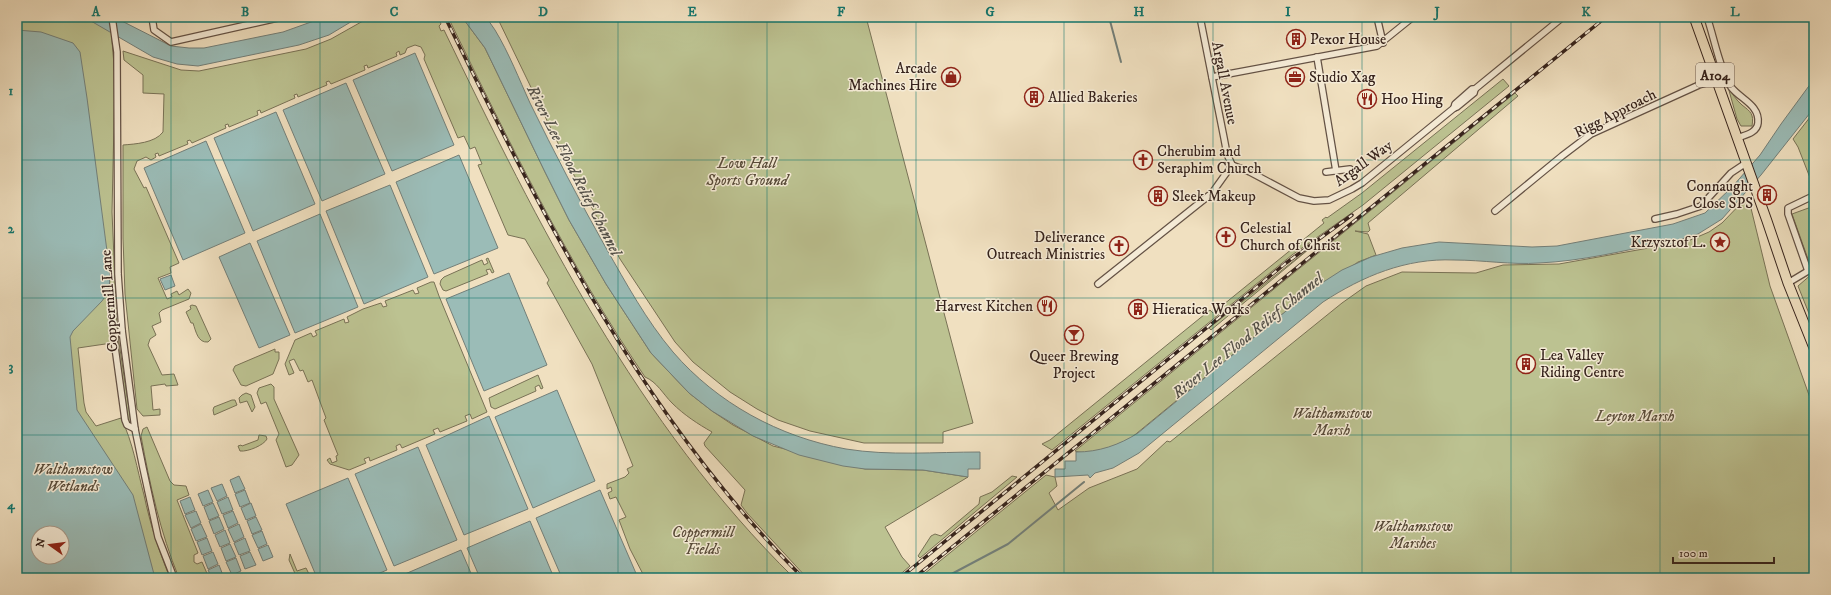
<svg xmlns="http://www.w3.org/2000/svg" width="1831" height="595" font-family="'IM FELL DW Pica',serif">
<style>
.green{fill:#bcc291;stroke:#797256;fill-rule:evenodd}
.water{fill:#9bbcb7;stroke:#737f79;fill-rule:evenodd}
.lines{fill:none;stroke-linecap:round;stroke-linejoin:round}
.stream{stroke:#737f79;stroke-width:2}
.street-casing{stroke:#645245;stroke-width:8}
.primary-casing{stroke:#36231c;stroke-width:11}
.street{stroke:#f5ebd6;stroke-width:5.5}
.primary{stroke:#f0e0c0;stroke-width:9}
.rail-casing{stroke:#36231c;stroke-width:3.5}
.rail{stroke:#f5ebd6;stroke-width:2;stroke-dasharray:6;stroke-linecap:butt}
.grid{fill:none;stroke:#0f766e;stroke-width:1;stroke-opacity:0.55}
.labels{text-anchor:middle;stroke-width:3;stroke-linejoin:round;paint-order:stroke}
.shield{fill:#f5ebd6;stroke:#6f5f54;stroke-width:1}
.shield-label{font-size:14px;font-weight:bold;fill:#36231c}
.poi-label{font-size:15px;fill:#36231c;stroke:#f5ebd6;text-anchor:start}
.street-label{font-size:15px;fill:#36231c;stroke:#f5ebd6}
.park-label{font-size:15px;font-style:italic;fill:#584b39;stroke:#f5ebd6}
.water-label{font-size:16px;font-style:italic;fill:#54514a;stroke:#f5ebd6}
.neatline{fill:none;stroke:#0f766e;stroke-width:1.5}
.grid-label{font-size:13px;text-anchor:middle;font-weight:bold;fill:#0f766e}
</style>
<rect width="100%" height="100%" fill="#f0e0c0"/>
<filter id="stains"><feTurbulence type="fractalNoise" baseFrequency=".005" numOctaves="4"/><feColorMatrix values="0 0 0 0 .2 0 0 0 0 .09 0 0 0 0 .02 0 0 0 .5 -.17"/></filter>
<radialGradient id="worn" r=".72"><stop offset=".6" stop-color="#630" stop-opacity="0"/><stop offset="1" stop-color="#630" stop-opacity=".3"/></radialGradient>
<!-- green -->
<g class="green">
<path d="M17 17H110L115 77 112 212 117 328 112 333V343L78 348 84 403 86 412 96 426 121 418C133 442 137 469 144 495 150 524 159 551 170 578H17ZM38 533H62V557H38Z"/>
<path d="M370 17H438L441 24 439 26 441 31 444 30C538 225 638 425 794 578H645L630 549 619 520 626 517 616 497 610 499 608 493 612 491 611 487 607 489V484L625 477 629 473 627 469 633 466 592 364 547 283 549 280 525 239 508 235 478 165 482 164 475 147 470 149 464 136 458 138 424 59 425 55 421 47 415 45 407 48 405 53 400 55 399 51 396 53 397 56 368 68 367 65 364 66 365 70 331 84 329 81 326 82 327 85 298 97 297 94 294 95 295 98 261 113 260 110 257 111 258 115 229 127 228 124 225 125 226 128 192 143 190 140 187 141 188 144 159 156 158 153 155 154 156 157 151 160 146 157 137 161 134 169 144 188 146 187 179 263 170 267 171 273 158 278 167 299 172 297 171 294 177 291 179 295 188 289 191 293 189 299 162 310 159 313 161 322 152 326 156 335 150 339 148 345 162 375 174 374 178 385 166 386 165 384 151 386 153 410 160 409V415L143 416 137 409 125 294 123 238V145C135 144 155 143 163 132L164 94 143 93V75L124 60 123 51 181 70 199 71 306 49 331 39Z"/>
<path d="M448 17H462L485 48 545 172 569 220 606 284 651 353 689 393 712 411 733 425 773 446 865 469 923 470 968 477 885 527 902 557 910 566 896 578H807L747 513 741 505 745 490 705 446 704 443 712 432C698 424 684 415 672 403 663 394 657 382 645 377 568 263 508 140 448 17Z"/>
<polygon points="497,17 866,17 973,423 943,432 943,443 864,443 810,431 778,420 757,409 730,392 693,362 675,342 620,259 569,166"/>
<polygon points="1503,79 1509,86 1363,205 1292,255 1052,450 1042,444 1050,440 1210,310 1213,313 1324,223 1322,220 1326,217 1327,218 1362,193"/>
<path d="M1728 87C1732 93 1736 100 1742 105 1751 112 1754 114 1752 126H1741L1737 119Z"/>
<path d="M1515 93 1518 96 1368 223 1370 230 1368 232 1355 231 1368 234 1376 255 1358 262 1277 318 1131 438C1116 445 1092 457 1075 451Z"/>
<polygon points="1814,112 1814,188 1798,147 1793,139"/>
<polygon points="1748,196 1770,286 1814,409 1814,578 919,578 1046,475 1055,477 1057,486 1049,493 1058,510 1089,488 1137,469 1167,441 1170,442 1342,303 1366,286 1402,272 1476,273 1503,265 1559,264 1688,241 1709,232 1722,223"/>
<polygon points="1814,206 1814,326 1798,286 1813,273 1792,214"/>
<polygon points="1320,240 1211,330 1209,328"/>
<polygon points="488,258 494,272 492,273 490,269 486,270 488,274 446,291 443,290 440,284 441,280 444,277 482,260 484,265 488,263 486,259"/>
<polygon points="431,282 434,282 439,296 487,412 472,419 470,414 465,416 467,421 440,432 438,428 433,430 435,434 402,448 400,444 396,446 397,450 370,461 369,457 364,459 366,463 349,470 330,464 327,460 330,458 332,463 337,461 336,456 338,455 324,420 326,418 312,380 308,382 303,370 300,371 294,359 289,361 294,373 289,375 285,364 295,340 311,333 313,337 317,335 315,331 344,319 345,323 349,322 347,317 363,309 381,303 383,307 387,306 385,301 413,290 415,294 419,293 417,288"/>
<path d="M192 305 196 306 211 339 208 342C198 343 196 332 193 323H191L186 312 191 309 190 306Z"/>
<polygon points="118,336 131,422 130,424 128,423 116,337"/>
<polygon points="275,349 275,352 279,352 279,359 273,374 246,386 241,385 233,370 235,366"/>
<polygon points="538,375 543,388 541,389 539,385 535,387 536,391 495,409 491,407 489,398"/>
<polygon points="271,384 274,387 274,399 299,455 292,465 286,467 276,440 279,434 266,402 261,404 257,393 259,388"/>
<polygon points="246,393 251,395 255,407 252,412 247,401 240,403 239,398 242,395"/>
<polygon points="232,400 235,400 237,405 214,415 213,410 214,407"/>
<path d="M147 427 170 481 174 485 186 486 189 495 177 500 198 553 194 555V562L197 564 202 562 209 578H179C160 532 150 485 141 436L143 429Z"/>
<path d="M259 435 266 436 267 439C264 445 248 452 240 451L238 446 241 445 242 446 258 440Z"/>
<polygon points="1012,476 1017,477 920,558 918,556 931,536 935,534 941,536 979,504 980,497 992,492"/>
<polygon points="290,554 297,571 306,568 311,578 297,578 289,560"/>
</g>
<!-- water -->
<g class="water">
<polygon points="84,17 114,17 171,46 189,48 204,48 283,32 325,17 359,17 329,35 299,45 198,66 177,64 153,57"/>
<path d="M462 17H486L495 30C509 53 519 79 530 103 554 152 579 200 606 248 626 283 646 320 673 352 717 403 779 437 846 449 889 456 936 452 980 452V469H968V477L923 470 865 469 843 466 799 455 753 436 712 411 689 393 651 353 606 284 569 220 545 172 485 48Z"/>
<path d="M17 30 41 32 73 43 80 52 87 98 110 274 109 291 102 301 73 331 70 337 77 410 133 495 155 578H17ZM38 533H62V557H38Z"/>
<polygon points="415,53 454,145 392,171 353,80"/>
<path d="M1814 79V108L1761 175 1722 219 1698 234 1682 239V243L1669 245 1665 242C1624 251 1582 261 1539 263 1511 265 1483 260 1454 260 1406 258 1363 276 1323 302L1139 453 1113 468 1095 473 1090 478 1088 475 1055 477V469H1065V461H1076V452C1099 452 1119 445 1138 433L1314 288 1342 270 1371 257 1402 248 1439 242 1532 247 1557 246 1673 224 1705 213 1733 186 1760 155 1781 124Z"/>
<polygon points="346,83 385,174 322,201 283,110"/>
<polygon points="276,112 315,204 253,231 214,138"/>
<polygon points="206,141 245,233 183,260 144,168"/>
<polygon points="459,155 498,248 434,274 396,182"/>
<polygon points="390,185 428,277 364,304 326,211"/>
<polygon points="320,214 358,307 295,333 257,241"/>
<polygon points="250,243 290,335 259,348 219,257"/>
<polygon points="509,273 547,365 484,391 446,299"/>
<polygon points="171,275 175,286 165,290 160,279"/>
<polygon points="557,390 595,481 533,508 495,417"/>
<polygon points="489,416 528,509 464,535 426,445"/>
<polygon points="418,447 457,540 394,566 355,474"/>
<polygon points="239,476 245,489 235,493 230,480"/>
<polygon points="348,478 387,570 368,578 317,578 286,504"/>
<polygon points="222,484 227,496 217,501 211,488"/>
<polygon points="208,490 213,502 203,506 198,494"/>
<polygon points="245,490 250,503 240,507 235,494"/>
<polygon points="600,490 638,578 562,578 536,518"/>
<polygon points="190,497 195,510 185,514 180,501"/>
<polygon points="228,497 233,510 222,514 217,502"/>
<polygon points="213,503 219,516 209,520 204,507"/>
<polygon points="251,503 256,516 246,520 241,508"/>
<polygon points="196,511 201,523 191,528 185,515"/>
<polygon points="233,511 238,523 228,528 223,515"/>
<polygon points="219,517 224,529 214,534 209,521"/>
<polygon points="256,517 262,530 252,534 247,521"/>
<polygon points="530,521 554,578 480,578 467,548"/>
<polygon points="201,524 207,537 196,541 191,529"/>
<polygon points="239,524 244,537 234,542 228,529"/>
<polygon points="225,530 230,543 220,547 215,535"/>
<polygon points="262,531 267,544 258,548 252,535"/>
<polygon points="207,538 212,551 202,555 197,542"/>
<polygon points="245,538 250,551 239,555 234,543"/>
<polygon points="230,544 236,557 226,561 221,548"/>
<polygon points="268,545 273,557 263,561 258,549"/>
<polygon points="461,550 473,578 399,578 398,577"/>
<polygon points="213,552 218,564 208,569 203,556"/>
<polygon points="250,552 256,565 245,569 240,556"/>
<polygon points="236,558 241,571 232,575 226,562"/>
<polygon points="219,565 224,578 212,578 208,570"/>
</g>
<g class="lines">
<!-- stream -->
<g class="stream">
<polyline points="1109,17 1121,62"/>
<polyline points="944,578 1008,544 1084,482"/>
</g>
<!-- street casing -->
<g class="street-casing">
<g id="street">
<polyline points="112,17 117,52 118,274 122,330 135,429 143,468 158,537 174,578"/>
<polyline points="152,17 154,30 171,42 282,17"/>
<polyline points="1200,17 1224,138 1227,154 1232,165"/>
<polyline points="1377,17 1383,43"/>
<path d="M1707 17C1714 37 1720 71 1731 87 1740 99 1760 105 1758 123 1757 133 1745 135 1737 138"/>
<polyline points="1317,57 1336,171"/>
<polyline points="1212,77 1377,46 1413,17"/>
<polyline points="1454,108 1455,104 1472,89 1475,89"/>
<polyline points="1232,165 1250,172 1299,198 1314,201 1329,200 1352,189 1362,183 1454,108 1457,107 1474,93 1475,89 1563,17"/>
<polyline points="1326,172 1350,169"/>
<polyline points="1495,211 1562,156 1591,134 1699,85 1717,80"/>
<polyline points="1655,219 1677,214 1701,206 1731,173 1746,163"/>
<polyline points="1788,283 1808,271 1788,214 1788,208 1813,196"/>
<polyline points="1098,284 1212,193 1232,165"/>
<polyline points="122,330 116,333 114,340 125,420 127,425 135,429"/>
</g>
</g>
<!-- primary casing -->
<g class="primary-casing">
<polyline id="primary" points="1694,17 1767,221 1788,283 1814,348"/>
</g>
<!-- street -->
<use href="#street" class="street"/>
<!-- primary -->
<use href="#primary" class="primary"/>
<!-- rail casing -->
<g class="rail-casing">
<g id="rail">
<path d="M445 17C545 220 641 415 803 578"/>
<polyline points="900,578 1286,263 1352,215"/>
<polyline points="914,578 1606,17"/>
</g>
</g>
<!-- rail -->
<use href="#rail" class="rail"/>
</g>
<!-- grid -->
<path class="grid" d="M171 17V578M320 17V578M469 17V578M618 17V578M767 17V578M916 17V578M1064 17V578M1213 17V578M1362 17V578M1511 17V578M1660 17V578M17 160H1814M17 298H1814M17 435H1814"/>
<!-- icons -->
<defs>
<g id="building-ring" transform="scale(1)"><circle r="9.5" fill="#f5ebd6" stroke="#8f2418" stroke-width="1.5"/><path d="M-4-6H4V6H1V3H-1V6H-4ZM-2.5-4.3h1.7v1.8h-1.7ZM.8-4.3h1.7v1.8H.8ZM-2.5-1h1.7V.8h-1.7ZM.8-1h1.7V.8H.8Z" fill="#8f2418"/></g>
<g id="shop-ring" transform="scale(1)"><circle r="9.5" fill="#f5ebd6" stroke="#8f2418" stroke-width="1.5"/><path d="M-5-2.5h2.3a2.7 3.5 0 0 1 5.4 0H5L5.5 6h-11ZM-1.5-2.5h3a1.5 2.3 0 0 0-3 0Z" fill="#8f2418"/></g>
<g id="office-ring" transform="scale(1)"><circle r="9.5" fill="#f5ebd6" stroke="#8f2418" stroke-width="1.5"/><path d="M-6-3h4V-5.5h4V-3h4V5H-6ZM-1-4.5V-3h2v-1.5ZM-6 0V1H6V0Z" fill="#8f2418"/></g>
<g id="restaurant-ring" transform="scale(1)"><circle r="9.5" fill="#f5ebd6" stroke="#8f2418" stroke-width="1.5"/><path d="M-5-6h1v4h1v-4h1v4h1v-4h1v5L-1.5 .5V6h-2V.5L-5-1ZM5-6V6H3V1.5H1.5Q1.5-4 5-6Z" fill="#8f2418"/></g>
<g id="church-ring" transform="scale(1)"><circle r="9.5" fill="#f5ebd6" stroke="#8f2418" stroke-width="1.5"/><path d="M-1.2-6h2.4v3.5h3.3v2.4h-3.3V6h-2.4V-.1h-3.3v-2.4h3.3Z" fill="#8f2418"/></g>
<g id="sight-ring" transform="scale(1)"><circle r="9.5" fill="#f5ebd6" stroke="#8f2418" stroke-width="1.5"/><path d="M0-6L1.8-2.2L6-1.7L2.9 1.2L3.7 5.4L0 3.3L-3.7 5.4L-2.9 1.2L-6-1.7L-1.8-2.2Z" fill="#8f2418"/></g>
<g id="bar-ring" transform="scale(1)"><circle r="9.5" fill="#f5ebd6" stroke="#8f2418" stroke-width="1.5"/><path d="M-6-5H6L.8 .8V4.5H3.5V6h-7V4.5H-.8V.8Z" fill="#8f2418"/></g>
</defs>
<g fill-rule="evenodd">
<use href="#building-ring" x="1296" y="39"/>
<use href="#shop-ring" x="951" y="77"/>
<use href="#office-ring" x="1295" y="77"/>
<use href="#building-ring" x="1034" y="97"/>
<use href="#restaurant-ring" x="1367" y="99"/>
<use href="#church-ring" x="1143" y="160"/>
<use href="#building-ring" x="1767" y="195"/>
<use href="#building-ring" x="1158" y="196"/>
<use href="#church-ring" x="1226" y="237"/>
<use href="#sight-ring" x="1720" y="242"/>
<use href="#church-ring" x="1119" y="246"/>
<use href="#restaurant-ring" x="1047" y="306"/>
<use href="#building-ring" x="1138" y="309"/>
<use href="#bar-ring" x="1074" y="335"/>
<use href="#building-ring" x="1526" y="364"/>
</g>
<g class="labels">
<!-- shield labels -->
<rect class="shield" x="1696" y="63" width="38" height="24" rx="3"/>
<g class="shield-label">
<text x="1715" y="80">A104</text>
</g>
<!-- poi labels -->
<g class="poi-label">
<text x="1310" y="44">Pexor House</text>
<text x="937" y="73" text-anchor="end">Arcade<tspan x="937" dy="17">Machines Hire</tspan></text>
<text x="1309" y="82">Studio Xag</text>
<text x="1048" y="102">Allied Bakeries</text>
<text x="1381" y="104">Hoo Hing</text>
<text x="1157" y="156">Cherubim and<tspan x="1157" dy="17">Seraphim Church</tspan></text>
<text x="1753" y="191" text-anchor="end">Connaught<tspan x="1753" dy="17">Close SPS</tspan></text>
<text x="1172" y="201">Sleek Makeup</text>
<text x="1240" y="233">Celestial<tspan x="1240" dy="17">Church of Christ</tspan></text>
<text x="1105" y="242" text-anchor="end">Deliverance<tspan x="1105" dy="17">Outreach Ministries</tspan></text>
<text x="1706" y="247" text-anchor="end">Krzysztof L.</text>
<text x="1033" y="311" text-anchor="end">Harvest Kitchen</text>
<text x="1152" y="314">Hieratica Works</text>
<text x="1540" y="360">Lea Valley<tspan x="1540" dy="17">Riding Centre</tspan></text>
<text x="1074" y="361" text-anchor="middle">Queer Brewing<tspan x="1074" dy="17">Project</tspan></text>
</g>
<!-- street labels -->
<g class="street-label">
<text transform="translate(1225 83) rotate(79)" y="5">Argall Avenue</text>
<text transform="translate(1615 113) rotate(-27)" y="5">Rigg Approach</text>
<text transform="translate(1363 163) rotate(-36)" y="5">Argall Way</text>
<text transform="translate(109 301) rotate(-94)" y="5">Coppermill Lane</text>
</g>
<!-- park labels -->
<g class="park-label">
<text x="747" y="168">Low Hall<tspan x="747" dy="17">Sports Ground</tspan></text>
<text x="1332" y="418">Walthamstow<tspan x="1332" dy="17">Marsh</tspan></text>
<text x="1635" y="421">Leyton Marsh</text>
<text x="73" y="474">Walthamstow<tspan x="73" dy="17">Wetlands</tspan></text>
<text x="1413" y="531">Walthamstow<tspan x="1413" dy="17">Marshes</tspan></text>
<text x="703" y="537">Coppermill<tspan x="703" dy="17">Fields</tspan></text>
</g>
<!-- water labels -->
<g class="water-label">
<text transform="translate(575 170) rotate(63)" y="6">River Lee Flood Relief Channel</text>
<text transform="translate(1247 335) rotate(-39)" y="6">River Lee Flood Relief Channel</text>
</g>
</g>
<!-- margin -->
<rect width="1831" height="595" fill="none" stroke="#f0e0c0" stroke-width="44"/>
<!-- north arrow -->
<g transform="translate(50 545) rotate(284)"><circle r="19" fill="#f5ebd6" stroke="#a99b8c"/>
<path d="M0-3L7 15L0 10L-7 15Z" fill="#8f2418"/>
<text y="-6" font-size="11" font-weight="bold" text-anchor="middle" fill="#36231c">N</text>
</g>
<!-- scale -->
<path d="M1673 557v6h101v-6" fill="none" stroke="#36231c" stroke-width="2"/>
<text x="1679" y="557" font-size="12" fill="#36231c" stroke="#f5ebd6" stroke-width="3" paint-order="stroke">100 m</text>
<rect x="22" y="22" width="1787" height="551" class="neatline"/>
<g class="grid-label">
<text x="96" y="16">A</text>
<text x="245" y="16">B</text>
<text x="394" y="16">C</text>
<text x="543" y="16">D</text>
<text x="692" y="16">E</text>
<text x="841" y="16">F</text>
<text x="990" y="16">G</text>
<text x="1139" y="16">H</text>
<text x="1288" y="16">I</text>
<text x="1437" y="16">J</text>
<text x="1586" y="16">K</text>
<text x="1735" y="16">L</text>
<text x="11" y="95">1</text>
<text x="11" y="233">2</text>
<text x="11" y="371">3</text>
<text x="11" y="509">4</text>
</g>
<rect width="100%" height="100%" filter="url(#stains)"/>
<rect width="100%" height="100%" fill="url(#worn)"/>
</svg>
